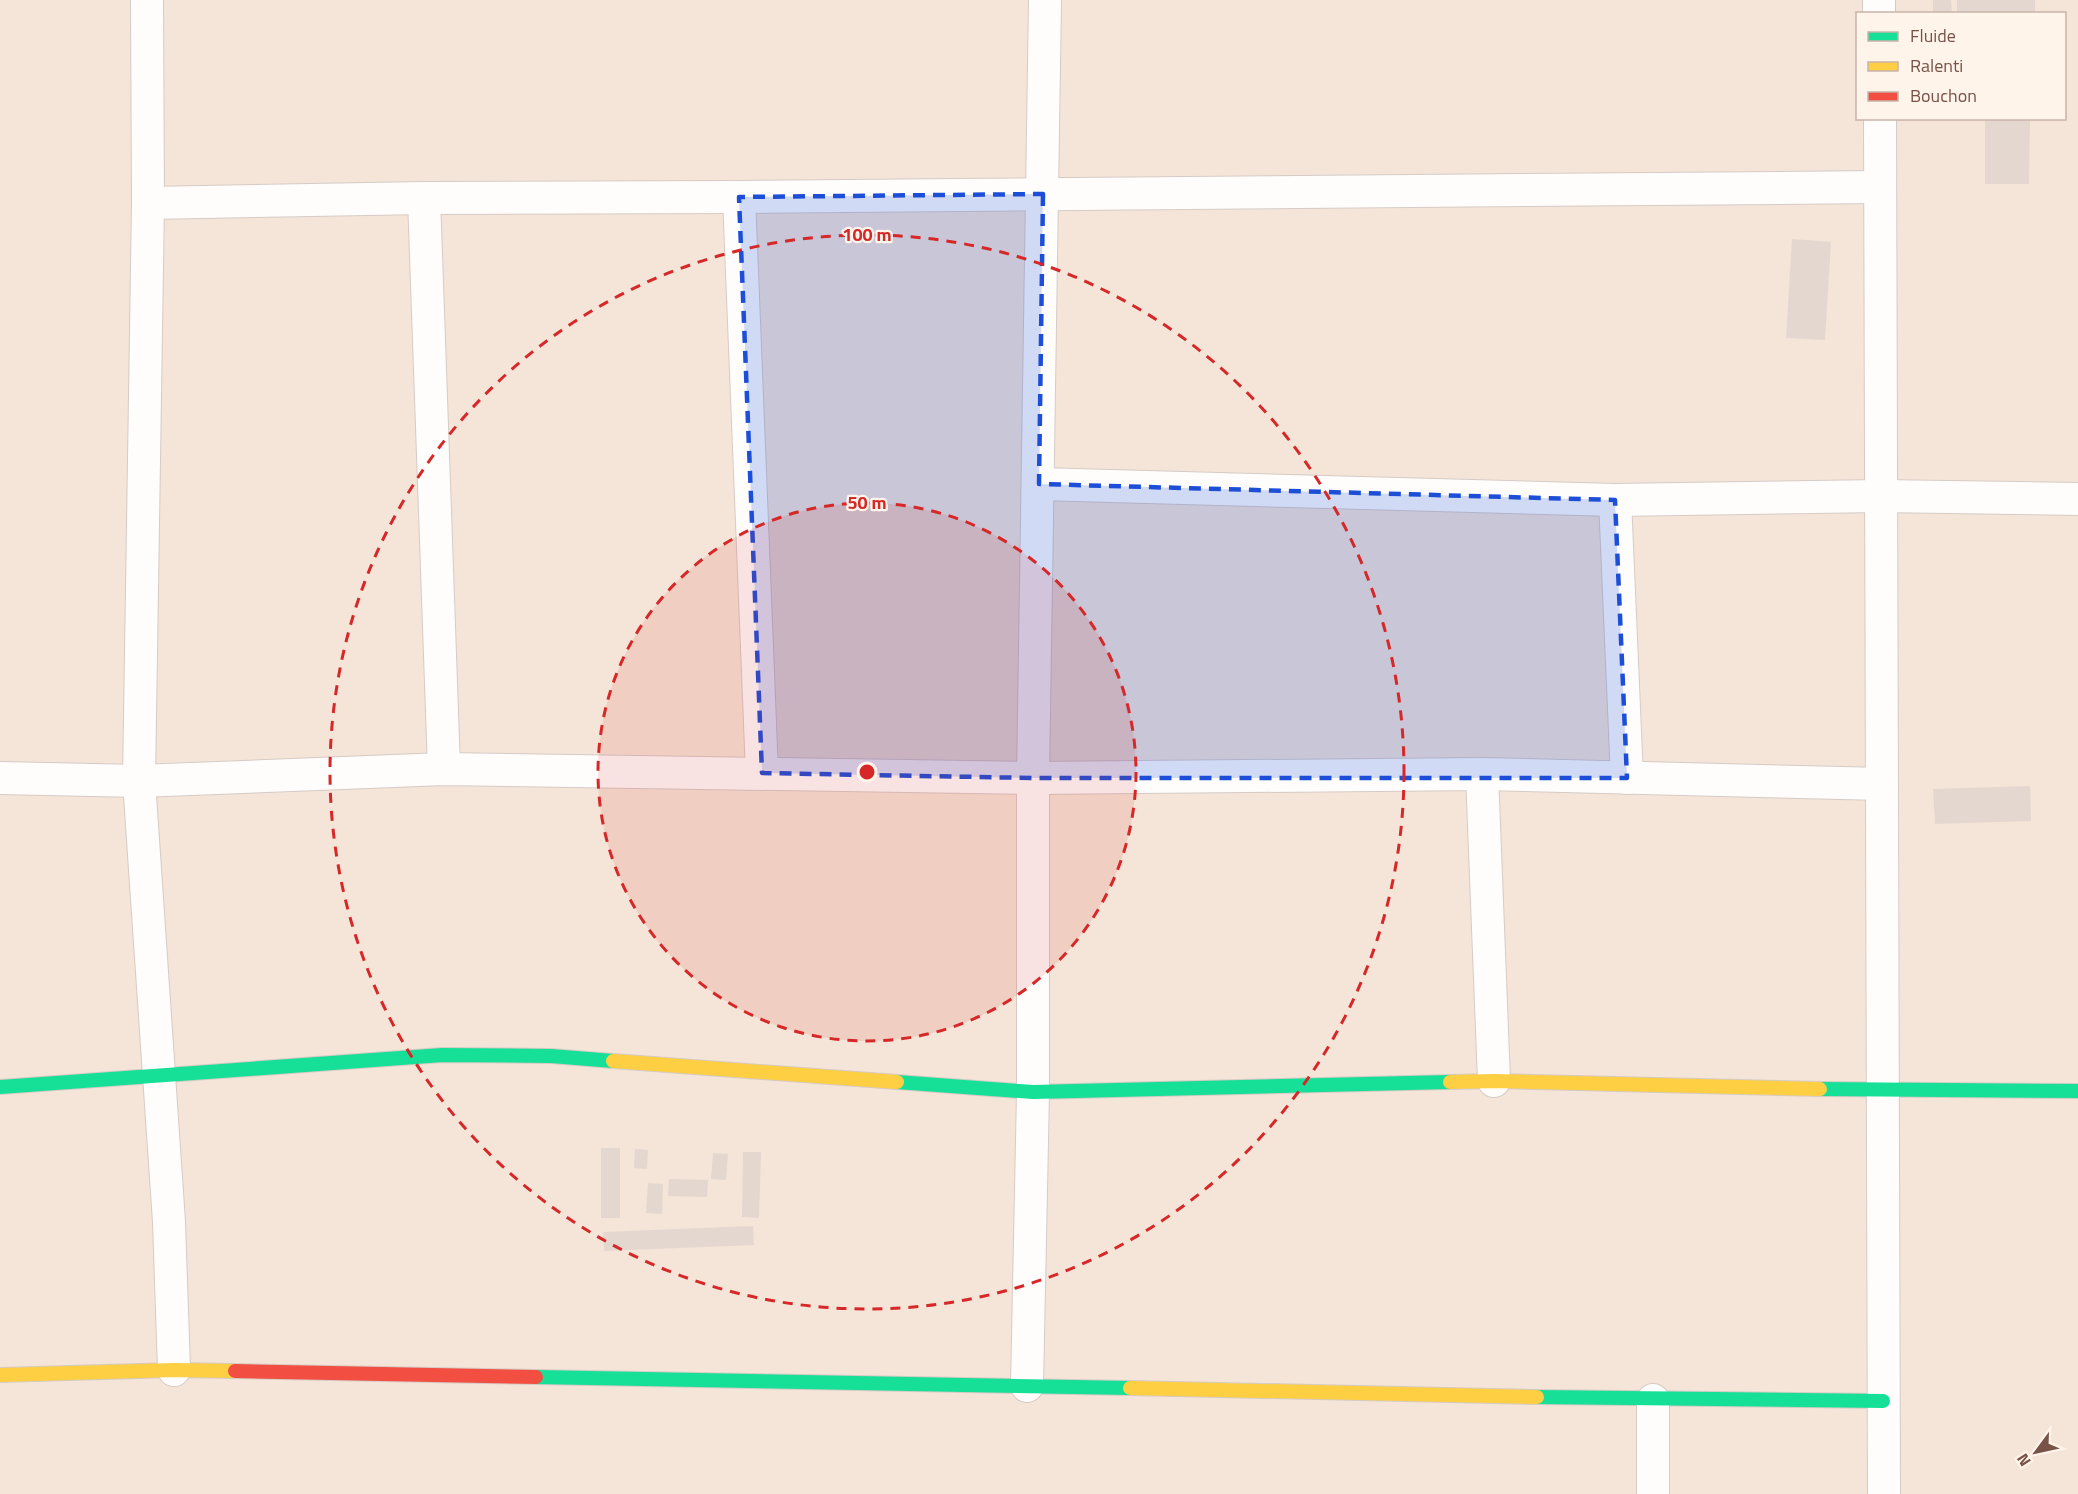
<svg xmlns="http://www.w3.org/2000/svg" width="2078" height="1494" font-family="'Titillium Web',sans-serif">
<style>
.residential{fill:#f4e5d8;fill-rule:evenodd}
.building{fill:#e4d7d0}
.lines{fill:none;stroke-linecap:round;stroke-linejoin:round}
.street-casing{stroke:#d6cbc6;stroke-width:34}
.fast-casing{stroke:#d6cbc5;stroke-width:16}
.slow-casing{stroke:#d6cbc5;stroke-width:16}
.jam-casing{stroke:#d6cbc5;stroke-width:16}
.street{stroke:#fefdfc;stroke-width:32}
.fast{stroke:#16e098;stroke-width:14}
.slow{stroke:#ffcf43;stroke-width:14}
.jam{stroke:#f24e42;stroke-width:14}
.marked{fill:#1d4ed8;fill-opacity:0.2;stroke:#1d4ed8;stroke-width:4.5;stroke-dasharray:12 8;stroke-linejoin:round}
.ring{fill:none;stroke:#d62828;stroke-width:3;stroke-dasharray:10 8}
.centre{fill:#d62828;stroke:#fff4ea;stroke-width:3}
.ring-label{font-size:18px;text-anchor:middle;font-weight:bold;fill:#d62828;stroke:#fff4ea;stroke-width:4.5;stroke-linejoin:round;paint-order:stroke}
</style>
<rect width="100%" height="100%" fill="#f8f0e8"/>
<!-- residential -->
<path class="residential" d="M0 0H2078V1494H0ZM1858 14H2064V118H1858Z"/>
<!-- building -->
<g class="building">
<polygon points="1933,0 1951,0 1952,13 1933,14"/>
<polygon points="1957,0 2035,0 2035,12 1957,14"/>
<polygon points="1985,118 2030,118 2029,184 1985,184"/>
<polygon points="1792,239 1831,242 1825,340 1786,338"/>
<polygon points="2030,786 2031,821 1935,824 1933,789"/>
<rect x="601" y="1148" width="19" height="70"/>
<polygon points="635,1149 648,1150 647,1169 634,1168"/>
<polygon points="743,1152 761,1152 759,1218 742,1217"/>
<polygon points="713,1153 728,1154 726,1180 711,1179"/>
<polygon points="669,1179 708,1180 707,1197 668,1196"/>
<polygon points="648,1183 663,1184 662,1214 646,1213"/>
<polygon points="753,1226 754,1245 604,1251 603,1232"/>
</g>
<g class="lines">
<!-- street casing -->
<g class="street-casing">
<g id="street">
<polyline points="147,0 148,203 139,781 169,1222 174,1370"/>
<polyline points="1879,0 1879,14"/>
<polyline points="1880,118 1884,1494"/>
<polyline points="739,197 762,773"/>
<polyline points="424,198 444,769"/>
<polyline points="148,203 424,198 739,197 1880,187"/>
<polyline points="1039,484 1615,500 1880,496 2078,499"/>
<polyline points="1615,500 1627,778"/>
<polyline points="1482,774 1494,1081"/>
<polyline points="0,778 139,781 444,769 1033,778 1482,774 1882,784"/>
<polyline points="1027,1386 1033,1092 1033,778 1045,0"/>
<polyline points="1653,1494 1653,1400"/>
</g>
</g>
<!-- fast casing -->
<g class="fast-casing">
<g id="fast">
<polyline points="897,1082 1033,1092 1450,1082"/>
<polyline points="0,1087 442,1055 551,1056 613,1061"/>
<polyline points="1820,1089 2078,1091"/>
<polyline points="536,1377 1130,1388"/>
<polyline points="1537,1397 1883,1401"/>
</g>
</g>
<!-- slow casing -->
<g class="slow-casing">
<g id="slow">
<polyline points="613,1061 897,1082"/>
<polyline points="1450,1082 1494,1081 1820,1089"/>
<polyline points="0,1375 174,1370 235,1371"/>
<polyline points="1130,1388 1537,1397"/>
</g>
</g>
<!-- jam casing -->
<g class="jam-casing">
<polyline id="jam" points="235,1371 536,1377"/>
</g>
<!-- street -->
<use href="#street" class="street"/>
<!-- fast -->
<use href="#fast" class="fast"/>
<!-- slow -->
<use href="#slow" class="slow"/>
<!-- jam -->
<use href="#jam" class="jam"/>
</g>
<!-- marked area -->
<path class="marked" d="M1043 194 1039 484 1615 500 1627 778H1033L762 773 739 197Z"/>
<!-- distance rings -->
<circle cx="867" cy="772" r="269" fill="#d62828" fill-opacity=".12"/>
<g class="ring">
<circle cx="867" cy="772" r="269"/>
<circle cx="867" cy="772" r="537"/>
</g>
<circle cx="867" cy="772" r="9" class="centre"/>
<g class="ring-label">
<text x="867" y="241">100 m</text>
<text x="867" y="509">50 m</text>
</g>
<!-- legend -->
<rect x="1856" y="12" width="210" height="108" fill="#fff4ea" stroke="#c9b3a9" stroke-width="1.5"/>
<rect x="1868" y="32" width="30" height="9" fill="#16e098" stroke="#c9b3a9" stroke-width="1.5"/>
<text x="1910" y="42" font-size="18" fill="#785247">Fluide</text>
<rect x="1868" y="62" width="30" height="9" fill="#ffcf43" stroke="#c9b3a9" stroke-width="1.5"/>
<text x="1910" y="72" font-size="18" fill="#785247">Ralenti</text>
<rect x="1868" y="92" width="30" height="9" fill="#f24e42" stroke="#c9b3a9" stroke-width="1.5"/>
<text x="1910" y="102" font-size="18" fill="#785247">Bouchon</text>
<!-- north arrow -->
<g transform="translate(2036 1452) rotate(237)" stroke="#fff4ea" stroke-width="4.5" paint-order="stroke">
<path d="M0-4.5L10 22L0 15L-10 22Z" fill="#785247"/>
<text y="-9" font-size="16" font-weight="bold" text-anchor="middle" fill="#785247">N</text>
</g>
</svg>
